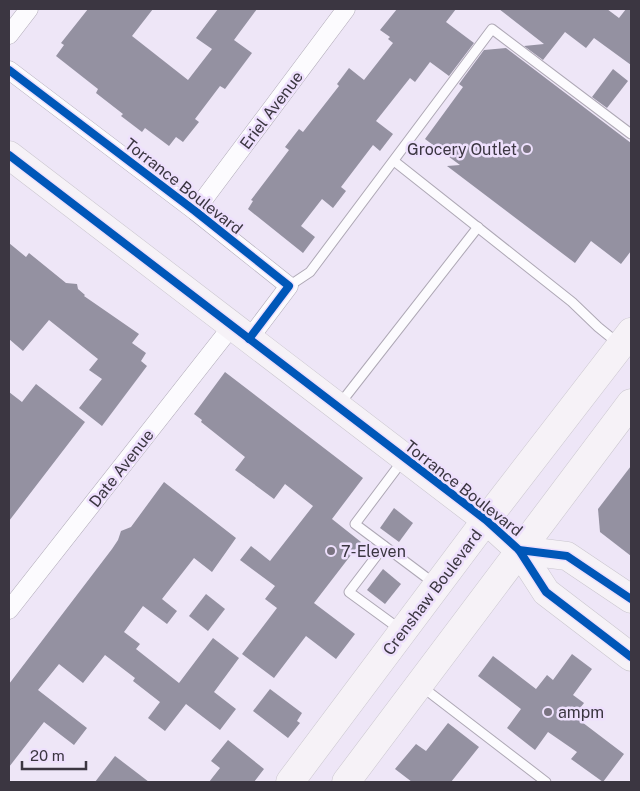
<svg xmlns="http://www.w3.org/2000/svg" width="640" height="791" font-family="'Public Sans',sans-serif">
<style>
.building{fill:#9491a1}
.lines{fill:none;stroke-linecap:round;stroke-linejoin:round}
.service-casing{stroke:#aea8b5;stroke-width:11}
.minor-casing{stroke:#aea8b5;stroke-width:19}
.primary-casing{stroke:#cac6ce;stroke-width:29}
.service{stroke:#fcfbfe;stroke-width:9}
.minor{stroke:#fcfbfe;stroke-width:18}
.primary{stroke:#f6f2f7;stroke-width:28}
.cycleway-casing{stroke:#eee0fd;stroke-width:11}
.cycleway{stroke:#0057b8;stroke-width:8}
.poi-dot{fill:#7a7481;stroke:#eee0fd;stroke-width:2}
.labels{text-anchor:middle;stroke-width:5;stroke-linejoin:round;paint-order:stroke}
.street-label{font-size:16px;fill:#3b3641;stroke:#eee0fd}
.poi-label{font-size:16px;fill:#3b3641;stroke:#eee0fd;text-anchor:start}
</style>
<rect width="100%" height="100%" fill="#eee6f7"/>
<!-- building -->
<g class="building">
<polygon points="88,9 153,9 132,36 188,80 212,49 196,38 218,9 257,9 234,40 252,53 225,89 220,86 195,119 199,122 183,142 176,137 169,146 145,128 142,132 121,116 123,114 96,93 98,89 56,56 64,45 61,43"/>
<polygon points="397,9 456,9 446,22 474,43 449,76 430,62 415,82 410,78 376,121 393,134 380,151 373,145 341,187 346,191 333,208 322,199 301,226 315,237 303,253 248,209 253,201 251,200 289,150 285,147 299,129 303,132 339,86 337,84 349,68 364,80 393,43 388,39 390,37 380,30"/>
<polygon points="499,9 607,9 619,18 626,9 631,9 631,65 594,38 586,48 565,32 543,60 524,46 544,44"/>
<polygon points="506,48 631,143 631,251 621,264 591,241 575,263 447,166 460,165 425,139 463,87 459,84 484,50"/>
<polygon points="613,69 628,81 607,108 592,97"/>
<polygon points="9,243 26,257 29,253 66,283 77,284 78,289 85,295 84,296 139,334 132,343 146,353 141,361 147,366 102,426 79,408 102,379 89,370 98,359 49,320 23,351 9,339"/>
<polygon points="225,372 363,478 332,519 361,542 314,603 355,634 336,659 306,636 274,678 242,654 277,608 265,599 275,586 240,560 251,546 270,561 313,506 285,484 274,499 235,470 245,457 201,422 202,420 194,414"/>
<polygon points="36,384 85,422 9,521 9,392 22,402"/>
<polygon points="631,466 631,556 600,532 598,509"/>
<polygon points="164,482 236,538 212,572 194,558 162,599 177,611 167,624 143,606 124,632 140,644 136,649 179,683 213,638 239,658 214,692 236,709 220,730 186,704 165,731 148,718 160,702 133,681 135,678 105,655 83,683 59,664 38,690 87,728 74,745 44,722 9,767 9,684 112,549 118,540 121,531 131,527"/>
<polygon points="394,508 413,523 399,542 380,528"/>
<polygon points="383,569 401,584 385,604 367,590"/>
<polygon points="206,594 225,609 208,631 189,616"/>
<polygon points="572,654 592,669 573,695 584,703 574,716 624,754 603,782 571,759 577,752 548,732 535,750 507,728 521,709 478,676 493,656 536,689 547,675 553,680"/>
<polygon points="270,689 302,713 297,721 300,723 288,738 253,711"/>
<polygon points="448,723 479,747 451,782 412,782 395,769 416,744 426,751"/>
<polygon points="228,740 264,769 254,782 209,782 220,768 211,761"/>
<polygon points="115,756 149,782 95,782"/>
</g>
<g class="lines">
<!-- service casing -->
<g class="service-casing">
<g id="service">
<polyline points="394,161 572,302 598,327 619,344"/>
<polyline points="289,286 310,272 492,29 631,134"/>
<polyline points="339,405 478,227"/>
<polyline points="403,460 355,524 435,584"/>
<polyline points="384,546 349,592 401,630"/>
<polyline points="421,686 546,782"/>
</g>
</g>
<!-- minor casing -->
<g class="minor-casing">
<g id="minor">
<polyline points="9,35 29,9"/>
<polyline points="9,70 195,211 289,286 249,339"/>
<polyline points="195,211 346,9"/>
<polyline points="9,610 232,326"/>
</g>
</g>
<!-- primary casing -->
<g class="primary-casing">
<g id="primary">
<polyline points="9,155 486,520 519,550 546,592 631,657"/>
<polyline points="519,550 567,556 631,599"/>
<polyline points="290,782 486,520 631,332"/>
<polyline points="346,782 631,403"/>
</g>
</g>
<!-- service -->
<use href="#service" class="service"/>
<!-- minor -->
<use href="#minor" class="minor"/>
<!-- primary -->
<use href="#primary" class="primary"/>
<!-- cycleway casing -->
<g class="cycleway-casing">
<g id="cycleway">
<polyline points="9,70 195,211 289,286 249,339"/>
<polyline points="9,155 486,520 519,550 546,592 631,657"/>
<polyline points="519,550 567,556 631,599"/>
</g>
</g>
<!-- cycleway -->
<use href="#cycleway" class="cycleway"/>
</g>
<!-- markers -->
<g class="poi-dot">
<circle cx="527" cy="149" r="5"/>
<circle cx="331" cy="551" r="5"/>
<circle cx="548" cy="712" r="5"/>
</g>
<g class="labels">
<!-- street labels -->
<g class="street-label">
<text transform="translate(271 110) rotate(-53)" y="6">Eriel Avenue</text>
<text transform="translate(184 186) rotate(38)" y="6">Torrance Boulevard</text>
<text transform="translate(121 468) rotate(-52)" y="6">Date Avenue</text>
<text transform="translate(464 488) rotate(38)" y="6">Torrance Boulevard</text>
<text transform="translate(432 592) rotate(-53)" y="6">Crenshaw Boulevard</text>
</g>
<!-- poi labels -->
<g class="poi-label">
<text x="517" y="155" text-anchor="end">Grocery Outlet</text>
<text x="341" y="557">7-Eleven</text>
<text x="558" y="718">ampm</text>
</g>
</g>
<!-- border -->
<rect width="640" height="791" fill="none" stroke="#3b3641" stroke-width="20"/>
<!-- scale -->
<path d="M22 761v8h64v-8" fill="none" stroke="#3b3641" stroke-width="2.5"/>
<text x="30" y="761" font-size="15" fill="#3b3641" stroke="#eee0fd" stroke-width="4" paint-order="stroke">20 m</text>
</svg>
